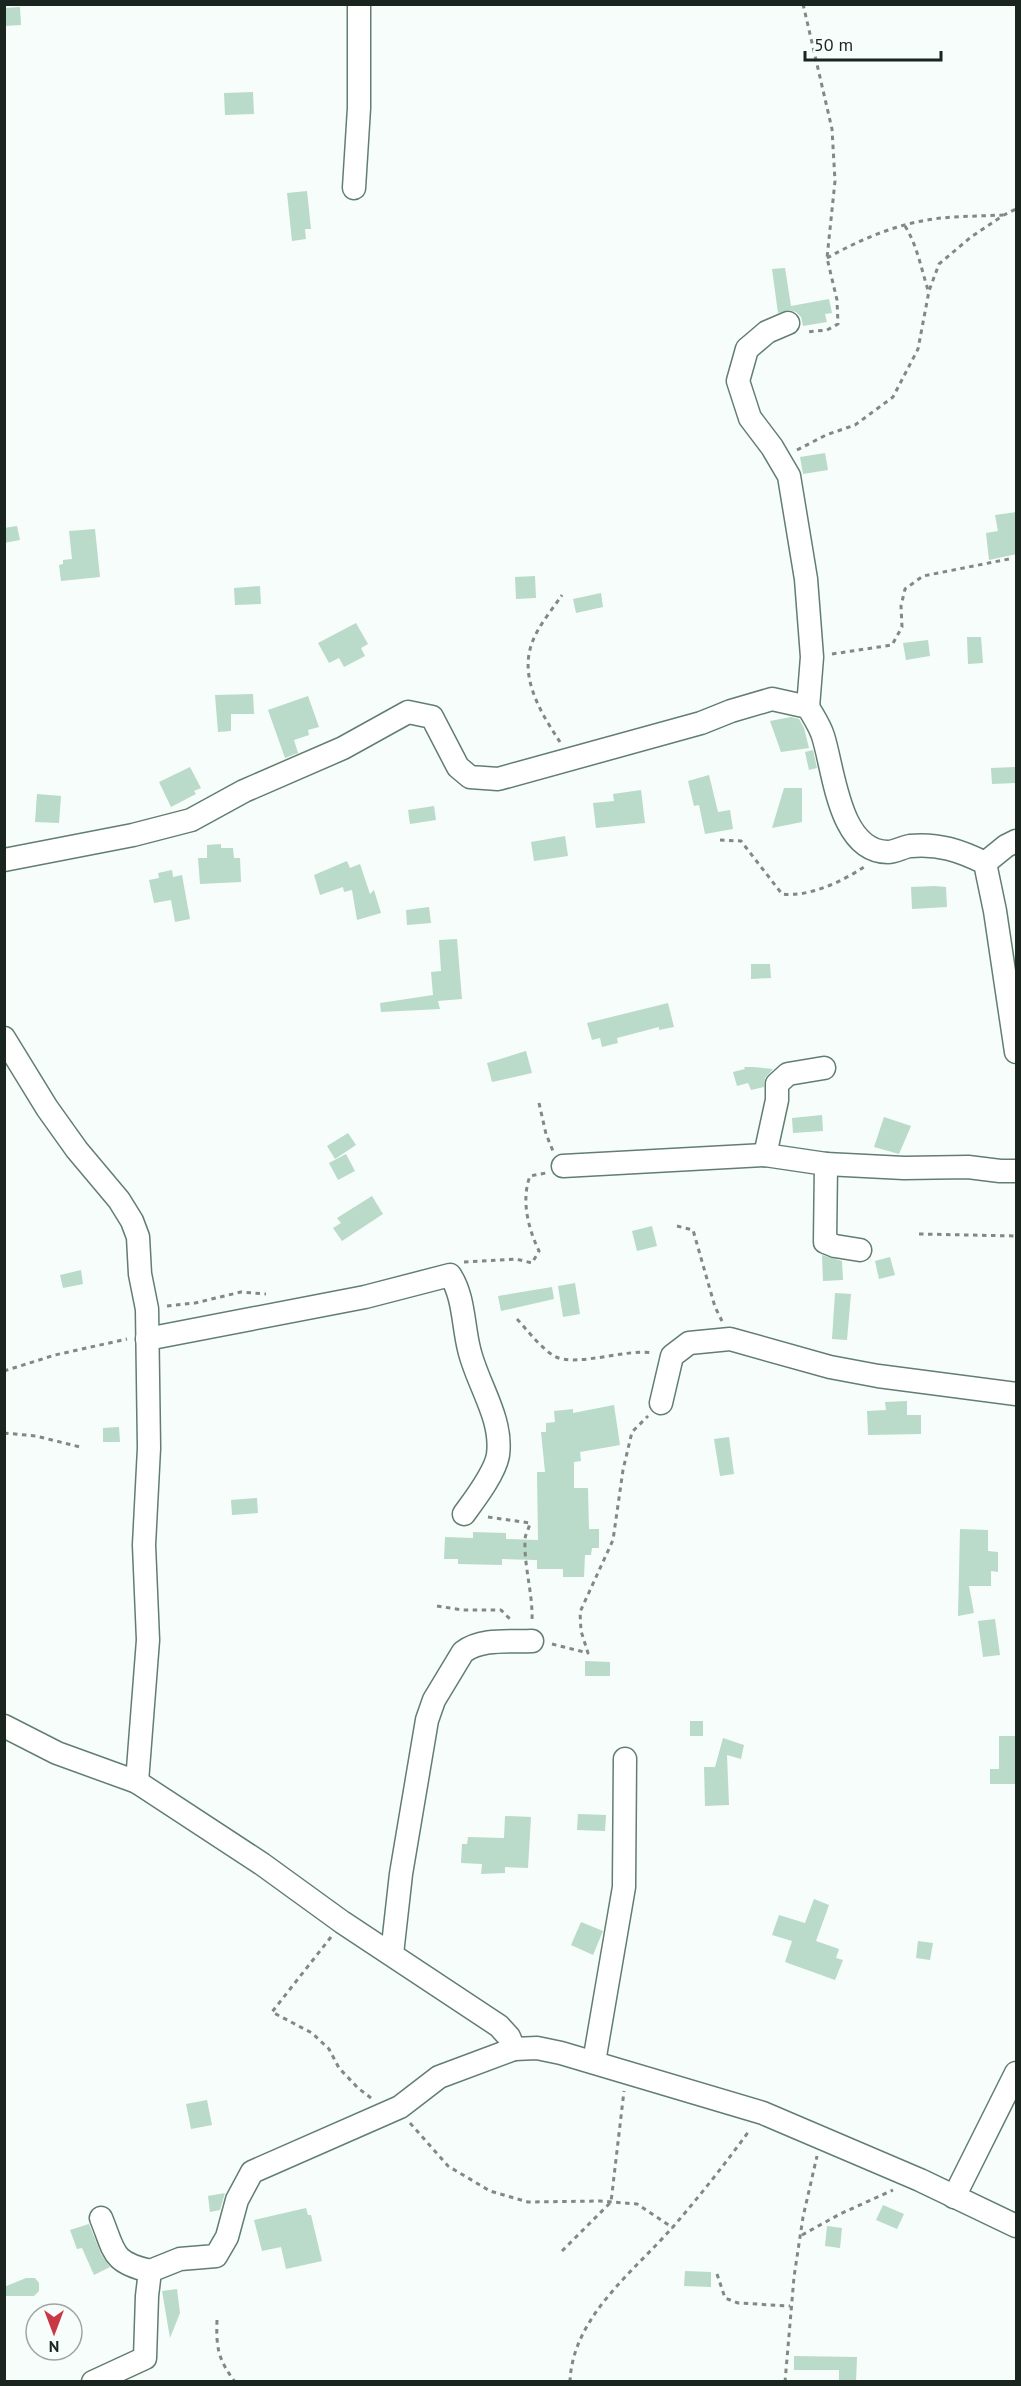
<svg xmlns="http://www.w3.org/2000/svg" width="1021" height="2386" font-family="'PT Sans',sans-serif">
<style>
.building{fill:#badaca}
.lines{fill:none;stroke-linecap:round;stroke-linejoin:round}
.minor-casing{stroke:#617e70;stroke-width:25}
.path{stroke:#808985;stroke-width:3;stroke-dasharray:4.5 4.5;stroke-linecap:butt}
.minor{stroke:#fff;stroke-width:22}
</style>
<rect width="100%" height="100%" fill="#f7fdfa"/>
<!-- building -->
<g class="building">
<polygon points="20,7 21,25 4,26 4,8"/>
<polygon points="253,92 254,114 225,115 224,93"/>
<polygon points="307,191 311,229 305,229 306,239 292,241 287,193"/>
<polygon points="785,268 791,306 829,299 832,313 825,314 827,322 803,326 801,317 796,312 789,310 778,313 772,269"/>
<polygon points="825,453 828,470 803,474 800,457"/>
<polygon points="1017,512 1017,554 989,560 986,533 998,531 995,515"/>
<polygon points="17,526 20,540 4,543 4,528"/>
<polygon points="95,529 100,577 61,581 59,565 63,564 63,560 72,559 69,531"/>
<polygon points="535,576 536,598 516,599 515,577"/>
<polygon points="260,586 261,604 235,605 234,588"/>
<polygon points="601,593 603,607 576,613 573,599"/>
<polygon points="356,623 368,644 361,648 365,656 344,667 339,658 329,663 318,643"/>
<polygon points="967,637 981,637 983,663 968,664"/>
<polygon points="928,640 930,656 906,660 903,643"/>
<polygon points="253,694 254,714 231,714 231,731 218,732 215,695"/>
<polygon points="308,696 319,727 308,730 309,735 294,740 298,753 285,758 268,710"/>
<polygon points="791,717 799,719 804,728 809,748 781,752 770,721"/>
<polygon points="813,750 817,768 809,770 805,752"/>
<polygon points="190,767 201,788 194,791 196,794 171,807 159,782"/>
<polygon points="1015,767 1015,783 992,784 991,768"/>
<polygon points="709,775 718,812 730,810 733,829 705,834 699,805 694,806 688,781"/>
<polygon points="784,788 802,788 802,822 772,828"/>
<polygon points="641,790 645,823 596,828 593,803 614,801 613,794"/>
<polygon points="37,794 61,796 59,823 35,822"/>
<polygon points="434,806 436,820 410,824 408,810"/>
<polygon points="565,836 568,856 534,861 531,842"/>
<polygon points="221,844 221,848 233,848 234,858 240,858 241,882 200,884 198,858 207,858 207,845"/>
<polygon points="347,861 350,868 360,864 370,894 374,890 381,913 357,920 352,890 344,892 343,887 320,895 314,875"/>
<polygon points="172,870 173,877 182,875 190,919 175,922 171,900 154,903 149,880 159,878 158,873"/>
<polygon points="934,886 946,887 947,907 912,909 911,887"/>
<polygon points="429,907 431,923 407,925 406,910"/>
<polygon points="457,939 462,999 438,1001 440,1009 381,1012 380,1003 433,995 431,972 441,971 439,940"/>
<polygon points="751,964 770,964 771,978 751,979"/>
<polygon points="668,1003 674,1027 659,1030 659,1027 617,1038 618,1043 602,1047 600,1038 592,1040 587,1023"/>
<polygon points="526,1051 532,1073 492,1082 487,1063"/>
<polygon points="744,1067 753,1067 773,1069 765,1078 764,1087 751,1090 748,1083 737,1086 733,1072 745,1069"/>
<polygon points="822,1115 823,1131 793,1133 792,1118"/>
<polygon points="884,1117 911,1126 899,1154 874,1147"/>
<polygon points="348,1133 356,1145 335,1159 327,1146"/>
<polygon points="346,1154 355,1171 338,1180 329,1163"/>
<polygon points="372,1196 383,1214 342,1241 333,1228 341,1223 337,1218"/>
<polygon points="652,1226 657,1246 637,1251 632,1231"/>
<polygon points="822,1255 842,1261 843,1280 823,1281"/>
<polygon points="890,1257 895,1275 879,1279 875,1261"/>
<polygon points="81,1270 83,1284 63,1288 60,1275"/>
<polygon points="575,1283 580,1314 563,1317 558,1286"/>
<polygon points="552,1287 554,1299 501,1311 498,1296"/>
<polygon points="835,1293 851,1294 847,1340 832,1339"/>
<polygon points="907,1401 907,1415 921,1415 921,1434 868,1435 867,1411 886,1410 885,1402"/>
<polygon points="614,1405 620,1445 580,1452 581,1461 574,1462 574,1488 588,1488 589,1529 599,1529 599,1548 592,1548 591,1555 585,1555 584,1577 563,1577 563,1569 537,1569 537,1560 502,1559 502,1565 458,1564 458,1559 444,1559 445,1537 473,1538 473,1532 506,1533 506,1539 538,1540 537,1472 545,1472 541,1432 546,1432 546,1423 555,1422 554,1411 573,1409 573,1413"/>
<polygon points="119,1427 120,1442 103,1442 103,1428"/>
<polygon points="729,1437 734,1474 720,1476 714,1439"/>
<polygon points="257,1498 258,1513 232,1515 231,1500"/>
<polygon points="960,1529 988,1530 988,1551 998,1552 998,1572 991,1571 991,1586 969,1586 974,1613 958,1616"/>
<polygon points="995,1619 1000,1655 983,1657 978,1621"/>
<polygon points="585,1661 610,1662 610,1676 585,1676"/>
<rect x="690" y="1721" width="13" height="15"/>
<polygon points="999,1736 1017,1736 1017,1784 990,1784 990,1769 999,1769"/>
<polygon points="723,1738 744,1745 741,1759 727,1755 729,1805 705,1806 704,1767 715,1767"/>
<polygon points="578,1814 606,1815 605,1831 577,1830"/>
<polygon points="505,1816 531,1817 528,1868 505,1867 505,1873 481,1874 482,1864 461,1863 462,1844 467,1844 468,1837 504,1838"/>
<polygon points="814,1899 829,1905 816,1941 839,1949 836,1958 843,1960 835,1980 785,1962 792,1941 772,1935 779,1915 805,1923"/>
<polygon points="581,1922 603,1931 593,1955 571,1945"/>
<polygon points="918,1941 933,1943 930,1960 916,1958"/>
<polygon points="207,2100 212,2125 191,2129 186,2104"/>
<polygon points="225,2193 220,2210 210,2212 208,2196"/>
<polygon points="883,2205 904,2214 897,2229 876,2220"/>
<polygon points="306,2208 308,2215 311,2215 322,2261 286,2269 281,2247 262,2251 254,2220"/>
<polygon points="89,2224 101,2254 110,2267 94,2275 82,2248 77,2249 70,2230"/>
<polygon points="827,2226 842,2228 840,2248 825,2246"/>
<polygon points="685,2271 711,2272 711,2287 684,2286"/>
<polygon points="26,2278 35,2278 39,2283 39,2291 34,2296 4,2296 4,2287"/>
<polygon points="177,2289 180,2313 170,2338 162,2291"/>
<polygon points="794,2356 857,2357 856,2382 839,2382 839,2370 794,2370"/>
</g>
<g class="lines">
<!-- minor casing -->
<g class="minor-casing">
<g id="minor">
<polyline points="354,188 359,108 359,4"/>
<polyline points="788,323 767,332 747,349 738,381 750,418 772,447 789,476 806,579 812,657 808,707"/>
<path d="M4 860 133 835 191 820 244 791 343 748 408 712 432 717 458 767 470 777 498 779 701 723 731 711 772 699 808 707C813 716 820 726 823 736 834 770 839 852 888 852 895 852 903 847 910 846 938 843 961 851 985 863L995 911 1016 1052"/>
<polyline points="985,863 1006,846 1016,841"/>
<polyline points="4,1038 47,1108 77,1150 119,1200 132,1221 138,1237 140,1274 147,1309 149,1448 144,1545 148,1640 137,1782"/>
<polyline points="765,1155 777,1100 777,1084 788,1074 824,1068"/>
<polyline points="826,1164 825,1242 835,1246 860,1250"/>
<polyline points="563,1166 765,1155 826,1164 904,1168 968,1167 1000,1171 1016,1171"/>
<path d="M147 1339 365 1297 450 1275C464 1296 463 1325 469 1349 477 1384 503 1418 498 1455 495 1473 475 1499 464 1514"/>
<polyline points="661,1403 672,1356 689,1343 730,1339 830,1367 878,1376 1016,1394"/>
<polyline points="4,1726 57,1753 137,1782 262,1864 342,1922 499,2026 509,2037 514,2049 537,2048 561,2053 763,2113 920,2180 1016,2226"/>
<path d="M392 1954 401 1874 427 1720 434 1700 463 1652C482 1638 509 1642 532 1641"/>
<polyline points="594,2062 624,1887 625,1759"/>
<polyline points="954,2197 1016,2073"/>
<path d="M101 2218C115 2252 111 2262 150 2271"/>
<polyline points="93,2382 145,2358 147,2296 150,2271 180,2259 216,2256 227,2237 237,2200 252,2172 400,2107 439,2077 514,2049"/>
</g>
</g>
<!-- path -->
<g class="path">
<polyline points="803,4 832,129 835,181 827,258 837,300 838,324 827,330 806,332"/>
<path d="M905 226C917 245 921 268 928 290"/>
<path d="M827 258C863 238 901 222 942 218 962 216 983 216 1003 215"/>
<polyline points="797,450 826,435 855,425 893,397 918,349 929,291 939,264 971,237 1004,215 1016,209"/>
<polyline points="832,654 892,645 902,627 901,606 905,589 923,576 1009,559"/>
<path d="M560 742C541 713 519 678 532 643 538 626 552 610 562 595"/>
<path d="M720 840 741 841 782 894C810 897 841 882 864 867"/>
<polyline points="539,1103 546,1134 553,1151"/>
<polyline points="677,1226 693,1230 715,1307 722,1321"/>
<polyline points="919,1234 1016,1236"/>
<path d="M464 1262 516 1259 532 1263 539 1251C528 1228 521 1200 530 1176L546 1173"/>
<polyline points="167,1306 195,1303 241,1292 266,1294"/>
<path d="M517 1319C529 1332 539 1346 554 1356 575 1368 627 1348 653 1353"/>
<polyline points="4,1371 55,1355 127,1339"/>
<polyline points="4,1433 36,1436 80,1447"/>
<path d="M488 1517 530 1523C529 1529 525 1534 525 1540 524 1568 533 1593 532 1621"/>
<polyline points="437,1606 463,1610 501,1610 512,1621"/>
<polyline points="552,1644 588,1653 581,1631 580,1612 613,1540 623,1470 632,1432 648,1416"/>
<polyline points="331,1937 272,2012 312,2033 329,2049 339,2068 358,2088 371,2098"/>
<polyline points="410,2123 448,2166 490,2191 528,2202 600,2201 637,2204 673,2228"/>
<polyline points="802,2235 840,2214 893,2190"/>
<polyline points="562,2251 611,2202 624,2091"/>
<polyline points="717,2274 725,2298 738,2303 790,2306"/>
<path d="M217 2320C216 2348 218 2359 235 2382"/>
<path d="M570 2382C572 2318 633 2272 672 2228 699 2197 725 2164 749 2131"/>
<polyline points="785,2382 794,2277 803,2217 817,2156"/>
</g>
<!-- minor -->
<use href="#minor" class="minor"/>
</g>
<!-- border -->
<rect width="1021" height="2386" fill="none" stroke="#1a2520" stroke-width="12"/>
<!-- north arrow -->
<g transform="translate(54 2332) rotate(180)"><circle r="28" fill="#f7fdfa" stroke="#9fa7a3" stroke-width="1.5"/>
<path d="M0-4.5L10 22L0 15L-10 22Z" fill="#c93945"/>
<text y="-9" font-size="16" font-weight="bold" text-anchor="middle" fill="#1a2520">N</text>
</g>
<!-- scale -->
<path d="M805 51v9h136v-9" fill="none" stroke="#1a2520" stroke-width="3"/>
<text x="814" y="51" font-size="18" fill="#1a2520" stroke="#f7fdfa" stroke-width="4.5" paint-order="stroke">50 m</text>
</svg>
